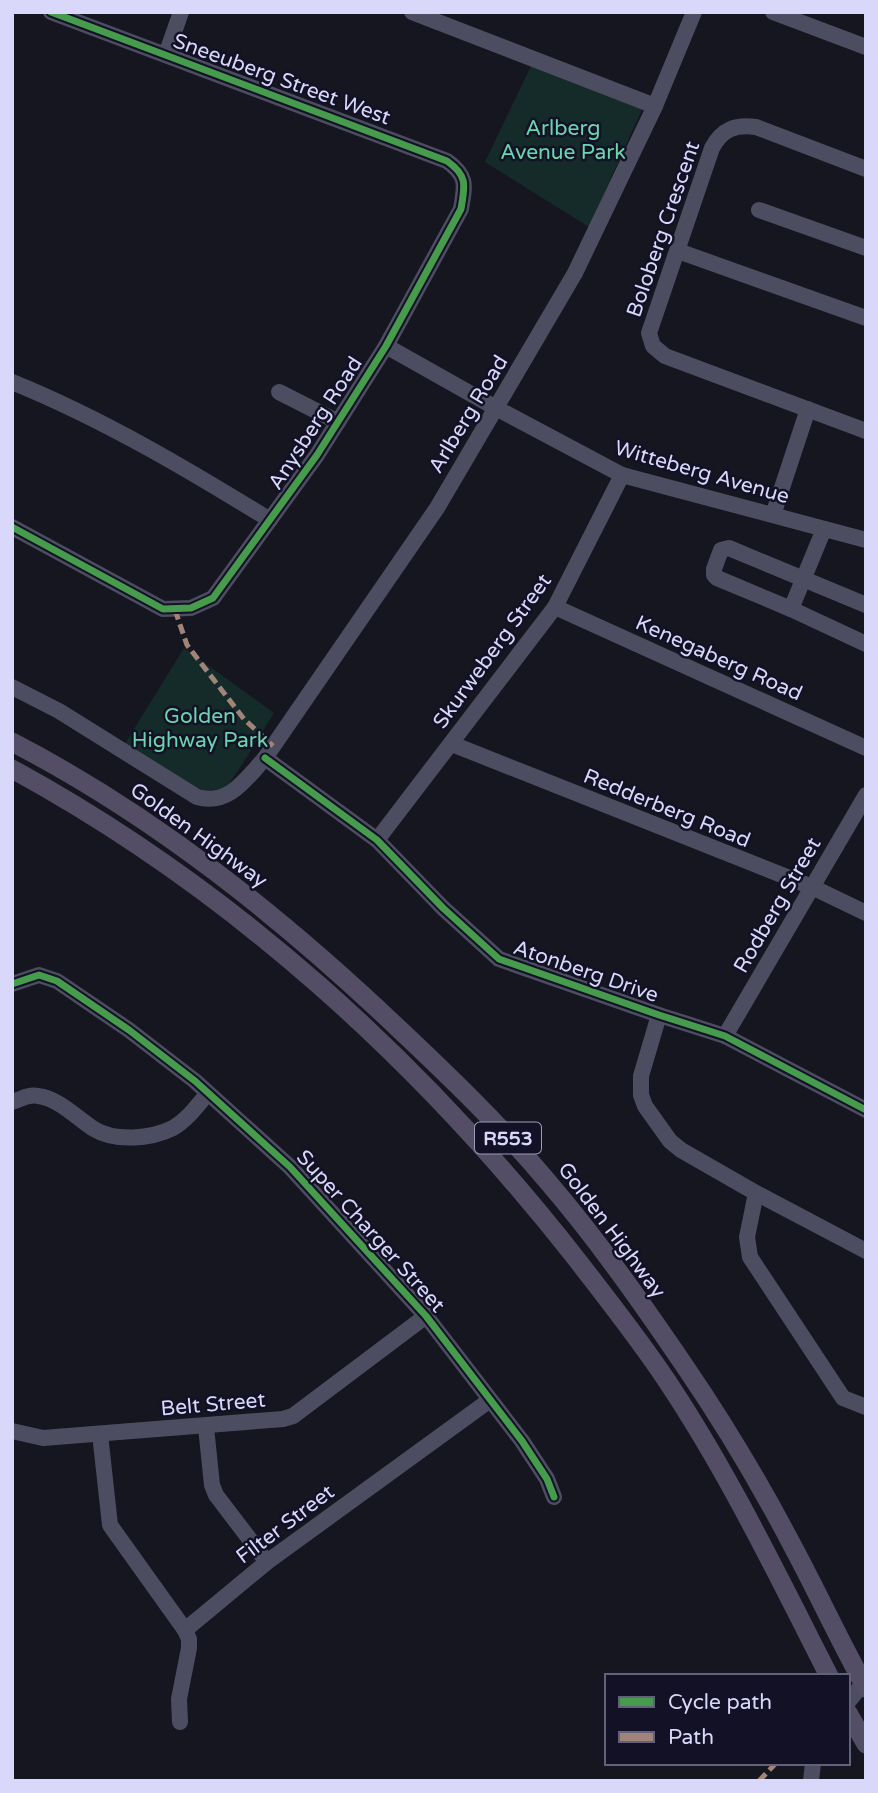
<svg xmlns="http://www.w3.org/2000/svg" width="878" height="1793" font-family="'Varela Round',sans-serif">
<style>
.green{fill:#152b29}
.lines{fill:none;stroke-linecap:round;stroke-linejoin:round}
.minor{stroke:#4c4d60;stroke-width:16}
.major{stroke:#534d65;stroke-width:19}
.quiet{stroke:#a18479;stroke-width:5;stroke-dasharray:10 5;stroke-linecap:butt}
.cycleway-casing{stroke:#121125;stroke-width:11}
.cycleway{stroke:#469c4c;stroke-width:7}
.labels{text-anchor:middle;stroke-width:5;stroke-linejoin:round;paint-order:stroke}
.shield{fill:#121125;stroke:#9d9cbb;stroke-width:2}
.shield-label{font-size:19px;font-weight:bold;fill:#d9d8fb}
.street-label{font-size:21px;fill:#d9d8fb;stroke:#121125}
.park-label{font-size:21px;fill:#6bd5af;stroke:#121125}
</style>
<rect width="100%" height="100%" fill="#161620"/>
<!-- green -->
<g class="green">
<polygon points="531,66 643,107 589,227 485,162"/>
<path d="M184 648 274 713C266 725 233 782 226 786 198 804 147 761 123 747Z"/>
</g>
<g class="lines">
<!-- minor -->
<g class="minor">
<polyline points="412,12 655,106"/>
<polyline points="773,12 866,47"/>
<polyline points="166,55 181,12"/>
<path d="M866 169 756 127C736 124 722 129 712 148L649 333 653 346 665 356 866 431"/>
<polyline points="759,210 866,248"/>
<polyline points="678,251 866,318"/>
<polyline points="386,346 496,408 622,475 866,540"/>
<path d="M12 382C103 419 187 469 270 520"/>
<polyline points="279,392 338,422"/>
<polyline points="773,515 808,409"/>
<path d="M12 527 163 609 191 608 213 598 317 455 386 346 461 209C465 185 468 176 447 161L51 12"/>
<polyline points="866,605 729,548 721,550 714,569 714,575 717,578 791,609 866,644"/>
<polyline points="555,607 866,748"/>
<polyline points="791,609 824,529"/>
<path d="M12 687 59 711 197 797C229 806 246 779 265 758L437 508 575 273 655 106 694 12"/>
<polyline points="452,744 812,887 866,913"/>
<polyline points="265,758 377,840 443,908 499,959 659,1015 725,1036 866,1110"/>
<polyline points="377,840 555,607 622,475"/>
<polyline points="12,984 39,975 57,981 129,1030 195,1081 290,1167 426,1316 522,1441 547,1479 554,1497"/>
<polyline points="659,1015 641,1076 641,1095 645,1106 670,1141 681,1150 756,1193 866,1251"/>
<polyline points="725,1036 866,795"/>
<path d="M12 1102C21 1099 29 1094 38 1096 58 1098 77 1118 94 1129 115 1142 151 1139 173 1128 187 1120 197 1106 207 1094"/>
<polyline points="756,1193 747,1237 750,1257 843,1398 866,1407"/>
<polyline points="206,1427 212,1485 216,1495 267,1562"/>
<polyline points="12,1431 43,1438 283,1419 293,1416 426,1316"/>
<polyline points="100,1434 110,1525 185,1630"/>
<polyline points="848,1702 866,1680"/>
<polyline points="180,1722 179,1699 189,1648 189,1639 185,1630 267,1562 490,1400"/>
<polyline points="811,1781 813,1763"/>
</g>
<!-- major -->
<g class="major">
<path d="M12 742C155 816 282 918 398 1028 450 1077 502 1127 548 1182 597 1239 641 1302 684 1365 723 1422 759 1482 791 1543 817 1591 839 1640 866 1688"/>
<path d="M12 769C234 890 423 1063 578 1261 608 1300 639 1339 667 1381 729 1474 778 1576 829 1676"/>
<polyline points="848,1713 866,1744"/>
</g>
<!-- quiet -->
<g class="quiet">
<polyline points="175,610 187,645 244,719 273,746"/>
<polyline points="759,1781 776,1763"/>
</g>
<!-- cycleway casing -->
<g class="cycleway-casing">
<g id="cycleway">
<path d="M12 527 163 609 191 608 213 598 317 455 386 346 461 209C465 185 468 176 447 161L51 12"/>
<polyline points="265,758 377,840 443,908 499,959 659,1015 725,1036 866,1110"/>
<polyline points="12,984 39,975 57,981 129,1030 195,1081 290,1167 426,1316 522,1441 547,1479 554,1497"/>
</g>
</g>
<!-- cycleway -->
<use href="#cycleway" class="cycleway"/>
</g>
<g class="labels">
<!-- shield labels -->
<rect class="shield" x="475" y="1122.5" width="66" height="31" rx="5"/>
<g class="shield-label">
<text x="508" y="1145">R553</text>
</g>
<!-- street labels -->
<g class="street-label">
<text transform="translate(282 79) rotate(20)" y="7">Sneeuberg Street West</text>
<text transform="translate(663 229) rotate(-71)" y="7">Boloberg Crescent</text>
<text transform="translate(468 414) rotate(-59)" y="7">Arlberg Road</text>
<text transform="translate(315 423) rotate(-57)" y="7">Anysberg Road</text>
<text transform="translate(702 472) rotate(16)" y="7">Witteberg Avenue</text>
<text transform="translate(492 651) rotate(-54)" y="7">Skurweberg Street</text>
<text transform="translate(719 658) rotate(24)" y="7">Kenegaberg Road</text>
<text transform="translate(667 808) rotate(22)" y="7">Redderberg Road</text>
<text transform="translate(199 835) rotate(36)" y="7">Golden Highway</text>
<text transform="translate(777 905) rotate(-60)" y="7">Rodberg Street</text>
<text transform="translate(586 971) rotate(19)" y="7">Atonberg Drive</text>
<text transform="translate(612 1230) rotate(53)" y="7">Golden Highway</text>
<text transform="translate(371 1231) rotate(48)" y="7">Super Charger Street</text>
<text transform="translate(213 1404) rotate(-5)" y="7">Belt Street</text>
<text transform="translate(285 1524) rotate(-37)" y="7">Filter Street</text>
</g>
<!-- park labels -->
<g class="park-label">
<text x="563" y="135">Arlberg<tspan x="563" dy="24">Avenue Park</tspan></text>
<text x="200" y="723">Golden<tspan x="200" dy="24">Highway Park</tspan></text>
</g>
</g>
<!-- border -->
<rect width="878" height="1793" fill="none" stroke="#d9d8fb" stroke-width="28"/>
<!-- legend -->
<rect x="605" y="1674" width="245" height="91" fill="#121125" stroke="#62617b" stroke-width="2"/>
<rect x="619" y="1697" width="35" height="10" fill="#469c4c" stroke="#62617b" stroke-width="2"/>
<text x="668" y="1709" font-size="21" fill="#d9d8fb">Cycle path</text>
<rect x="619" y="1732" width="35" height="10" fill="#a18479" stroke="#62617b" stroke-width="2"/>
<text x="668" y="1744" font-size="21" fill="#d9d8fb">Path</text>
</svg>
